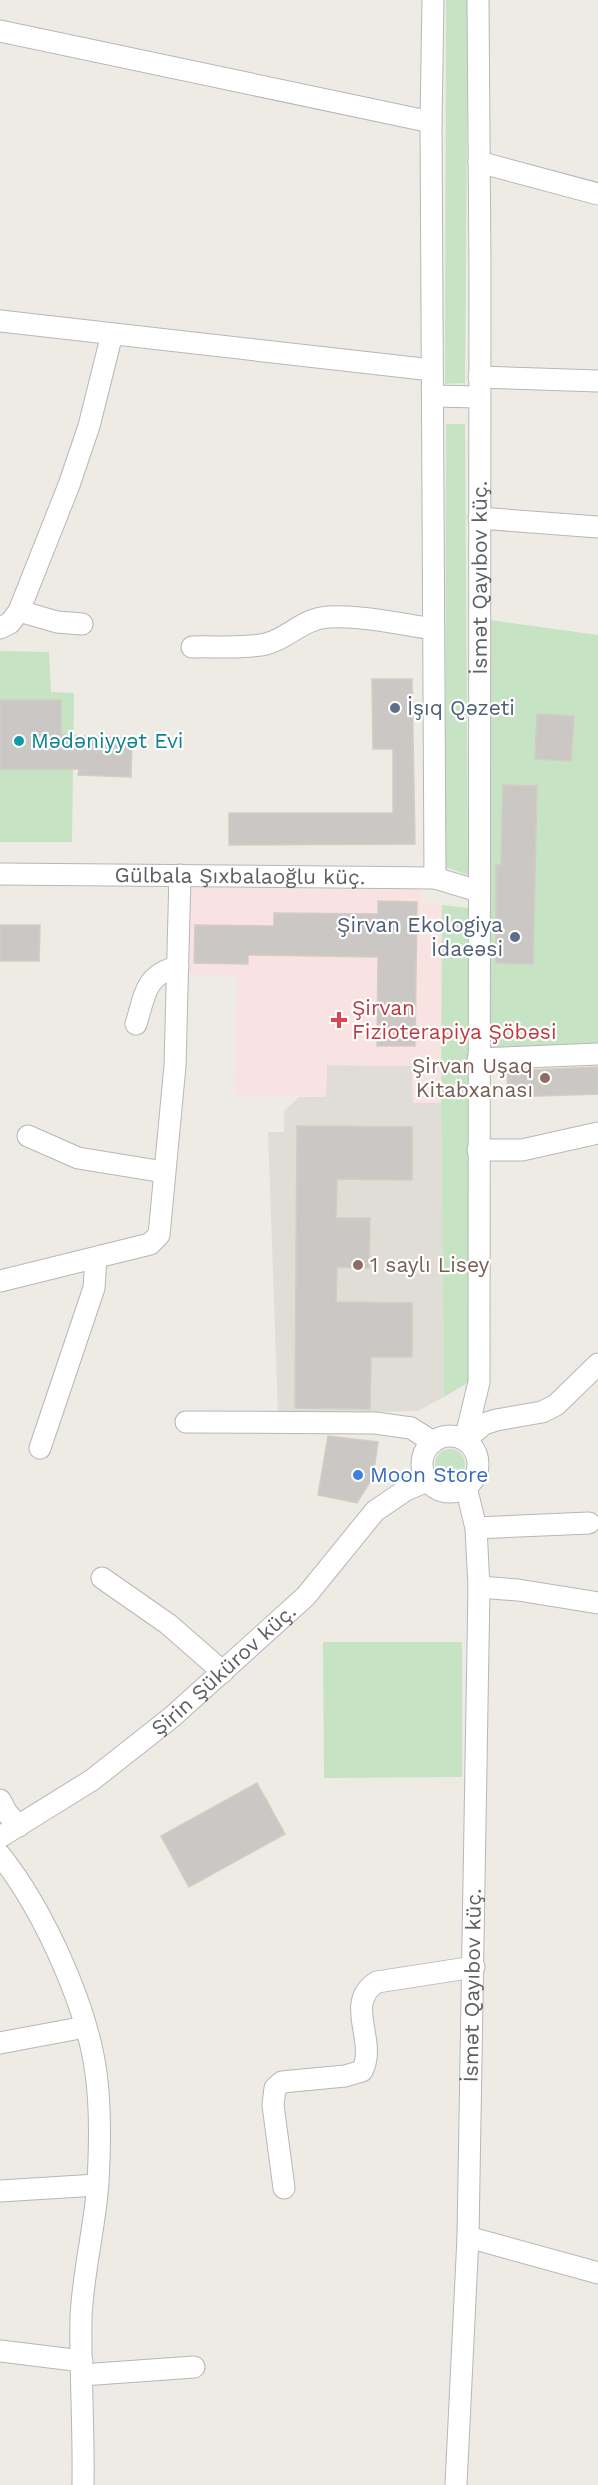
<svg xmlns="http://www.w3.org/2000/svg" width="598" height="2485" font-family="'Work Sans',sans-serif">
<style>
.education{fill:#e0dcd6}
.medical{fill:#f9e2e2}
.green{fill:#c6e3c3}
.building{fill:#cbc7c4;stroke:#d2ccc3;stroke-width:1.5}
.lines{fill:none;stroke-linecap:round;stroke-linejoin:round}
.minor-casing{stroke:#b5b7ba;stroke-width:23}
.minor{stroke:#fff;stroke-width:21}
.service-dot{fill:#5c6f8a;stroke:#fff;stroke-width:2}
.culture-dot{fill:#0f9aa8;stroke:#fff;stroke-width:2}
.health-dot{fill:#e0444e;stroke:#fff;stroke-width:2}
.education-dot{fill:#8d6e63;stroke:#fff;stroke-width:2}
.shop-dot{fill:#3f7fe0;stroke:#fff;stroke-width:2}
.labels{text-anchor:middle;stroke-width:4.5;stroke-linejoin:round;paint-order:stroke}
.street-label{font-size:21px;fill:#5c6064;stroke:#fff}
.service-label{font-size:21px;fill:#4e5e75;stroke:#fff;text-anchor:start}
.culture-label{font-size:21px;fill:#0d838f;stroke:#fff;text-anchor:start}
.health-label{font-size:21px;fill:#be3a42;stroke:#fff;text-anchor:start}
.education-label{font-size:21px;fill:#785e54;stroke:#fff;text-anchor:end}
.shop-label{font-size:21px;fill:#366cbe;stroke:#fff;text-anchor:start}
</style>
<rect width="100%" height="100%" fill="#eeebe4"/>
<!-- education -->
<polygon class="education" points="327,1065 412,1066 413,1103 441,1103 444,1397 418,1411 278,1414 268,1132 284,1132 284,1111 299,1097 326,1097"/>
<!-- medical -->
<polygon class="medical" points="190,889 421,890 422,904 442,905 441,1103 413,1103 412,1066 327,1065 326,1097 235,1095 237,976 188,974"/>
<!-- green -->
<g class="green">
<polygon points="446,0 468,0 465,383 445,384"/>
<polygon points="446,424 465,424 468,875 445,867"/>
<polygon points="490,620 598,635 598,1046 486,1049"/>
<polygon points="0,651 49,652 51,692 74,693 72,842 0,842"/>
<polygon points="442,905 469,908 469,1382 444,1397 441,1103"/>
<circle cx="450" cy="1464" r="15"/>
<polygon points="323,1642 462,1642 462,1777 324,1778"/>
</g>
<!-- building -->
<g class="building">
<polygon points="372,679 412,679 415,844 229,845 229,813 393,813 393,749 373,749"/>
<polygon points="0,700 61,700 61,735 132,738 131,777 78,775 79,769 0,769"/>
<polygon points="537,714 574,716 571,761 535,759"/>
<polygon points="503,785 537,786 533,964 496,963 496,865 501,865"/>
<polygon points="378,901 417,902 415,1046 377,1046 378,957 248,955 248,964 194,963 195,925 274,926 274,913 378,914"/>
<polygon points="0,925 40,925 39,961 0,961"/>
<polygon points="598,1067 598,1094 508,1097 507,1071"/>
<polygon points="297,1126 412,1127 412,1180 337,1179 336,1218 370,1218 369,1268 337,1267 336,1302 412,1303 412,1357 371,1357 370,1409 295,1408"/>
<polygon points="328,1436 378,1442 373,1477 357,1503 318,1495"/>
<polygon points="257,1783 285,1834 189,1887 161,1836"/>
</g>
<g class="lines">
<!-- minor casing -->
<g class="minor-casing">
<g id="minor">
<polyline points="433,0 431,122 435,878"/>
<polyline points="0,31 431,122"/>
<polyline points="479,162 598,194"/>
<polyline points="0,321 432,370"/>
<polyline points="479,377 598,381"/>
<polyline points="433,396 479,397"/>
<polyline points="479,518 598,527"/>
<polyline points="19,611 57,622 82,624"/>
<polyline points="0,628 10,623 19,611 69,485 89,426 112,334"/>
<path d="M192 647C215 646 245 649 266 644 289 638 302 619 328 617 363 615 399 624 433 629"/>
<path id="s1" d="M0 874 435 878 478 891"/>
<path d="M136 1024C145 995 145 974 178 967"/>
<polyline points="478,1059 598,1054"/>
<polyline points="28,1136 78,1158 164,1172"/>
<polyline points="478,1150 522,1150 598,1133"/>
<polyline points="0,1281 150,1244 159,1235 175,1066 180,875"/>
<polyline points="186,1422 375,1423 411,1428 433,1442"/>
<circle cx="450" cy="1464" r="28"/>
<path id="s2" d="M465 1440 479 1382 480 269 478 0"/>
<polyline points="465,1440 484,1424 496,1420 542,1412 556,1405 598,1364"/>
<polyline points="40,1448 94,1288 96,1258"/>
<polyline points="476,1528 589,1523"/>
<polyline points="102,1578 168,1624 223,1672"/>
<polyline points="479,1587 518,1590 598,1603"/>
<polyline points="0,1800 7,1813 19,1826"/>
<path id="s3" d="M0 1837 92 1780 172 1717 306 1596 375 1511 406 1490 427 1481"/>
<path d="M0 1855C43 1909 87 2005 96 2073 101 2109 100 2146 98 2182 95 2227 83 2272 81 2317 80 2373 84 2429 83 2485"/>
<polyline points="0,2043 85,2027"/>
<path d="M284 2188 273 2105 275 2088 282 2082 345 2076 362 2071C378 2041 343 2003 377 1982L474 1967"/>
<polyline points="0,2191 97,2185"/>
<polyline points="468,2237 598,2273"/>
<polyline points="0,2351 82,2361"/>
<polyline points="82,2375 194,2367"/>
<path id="s4" d="M456 2485 468 2237 479 1587 476 1528 466 1487"/>
</g>
</g>
<!-- minor -->
<use href="#minor" class="minor"/>
</g>
<!-- markers -->
<g class="service-dot">
<circle cx="395" cy="708" r="6"/>
<circle cx="515" cy="937" r="6"/>
</g>
<circle class="culture-dot" cx="19" cy="741" r="6"/>
<path class="health-dot" d="M336 1011h6v6h6v6h-6v6h-6v-6h-6v-6h6z"/>
<g class="education-dot">
<circle cx="545" cy="1078" r="6"/>
<circle cx="358" cy="1265" r="6"/>
</g>
<circle class="shop-dot" cx="358" cy="1475" r="6"/>
<g class="labels">
<!-- street labels -->
<g class="street-label">
<text dy="7" stroke="none"><textPath href="#s2" startOffset="864">İsmət Qayıbov küç.</textPath></text>
<text dy="7" stroke="none"><textPath href="#s1" startOffset="240">Gülbala Şıxbalaoğlu küç.</textPath></text>
<text dy="7" stroke="none"><textPath href="#s3" startOffset="280">Şirin Şükürov küç.</textPath></text>
<text dy="7" stroke="none"><textPath href="#s4" startOffset="500">İsmət Qayıbov küç.</textPath></text>
</g>
<!-- service labels -->
<g class="service-label">
<text x="407" y="715">İşıq Qəzeti</text>
<text x="503" y="932" text-anchor="end">Şirvan Ekologiya<tspan x="503" dy="24">İdaeəsi</tspan></text>
</g>
<!-- culture labels -->
<g class="culture-label">
<text x="31" y="748">Mədəniyyət Evi</text>
</g>
<!-- health labels -->
<g class="health-label">
<text x="352" y="1015">Şirvan<tspan x="352" dy="24">Fizioterapiya Şöbəsi</tspan></text>
</g>
<!-- education labels -->
<g class="education-label">
<text x="533" y="1073">Şirvan Uşaq<tspan x="533" dy="24">Kitabxanası</tspan></text>
<text x="370" y="1272" text-anchor="start">1 saylı Lisey</text>
</g>
<!-- shop labels -->
<g class="shop-label">
<text x="370" y="1482">Moon Store</text>
</g>
</g>
</svg>
